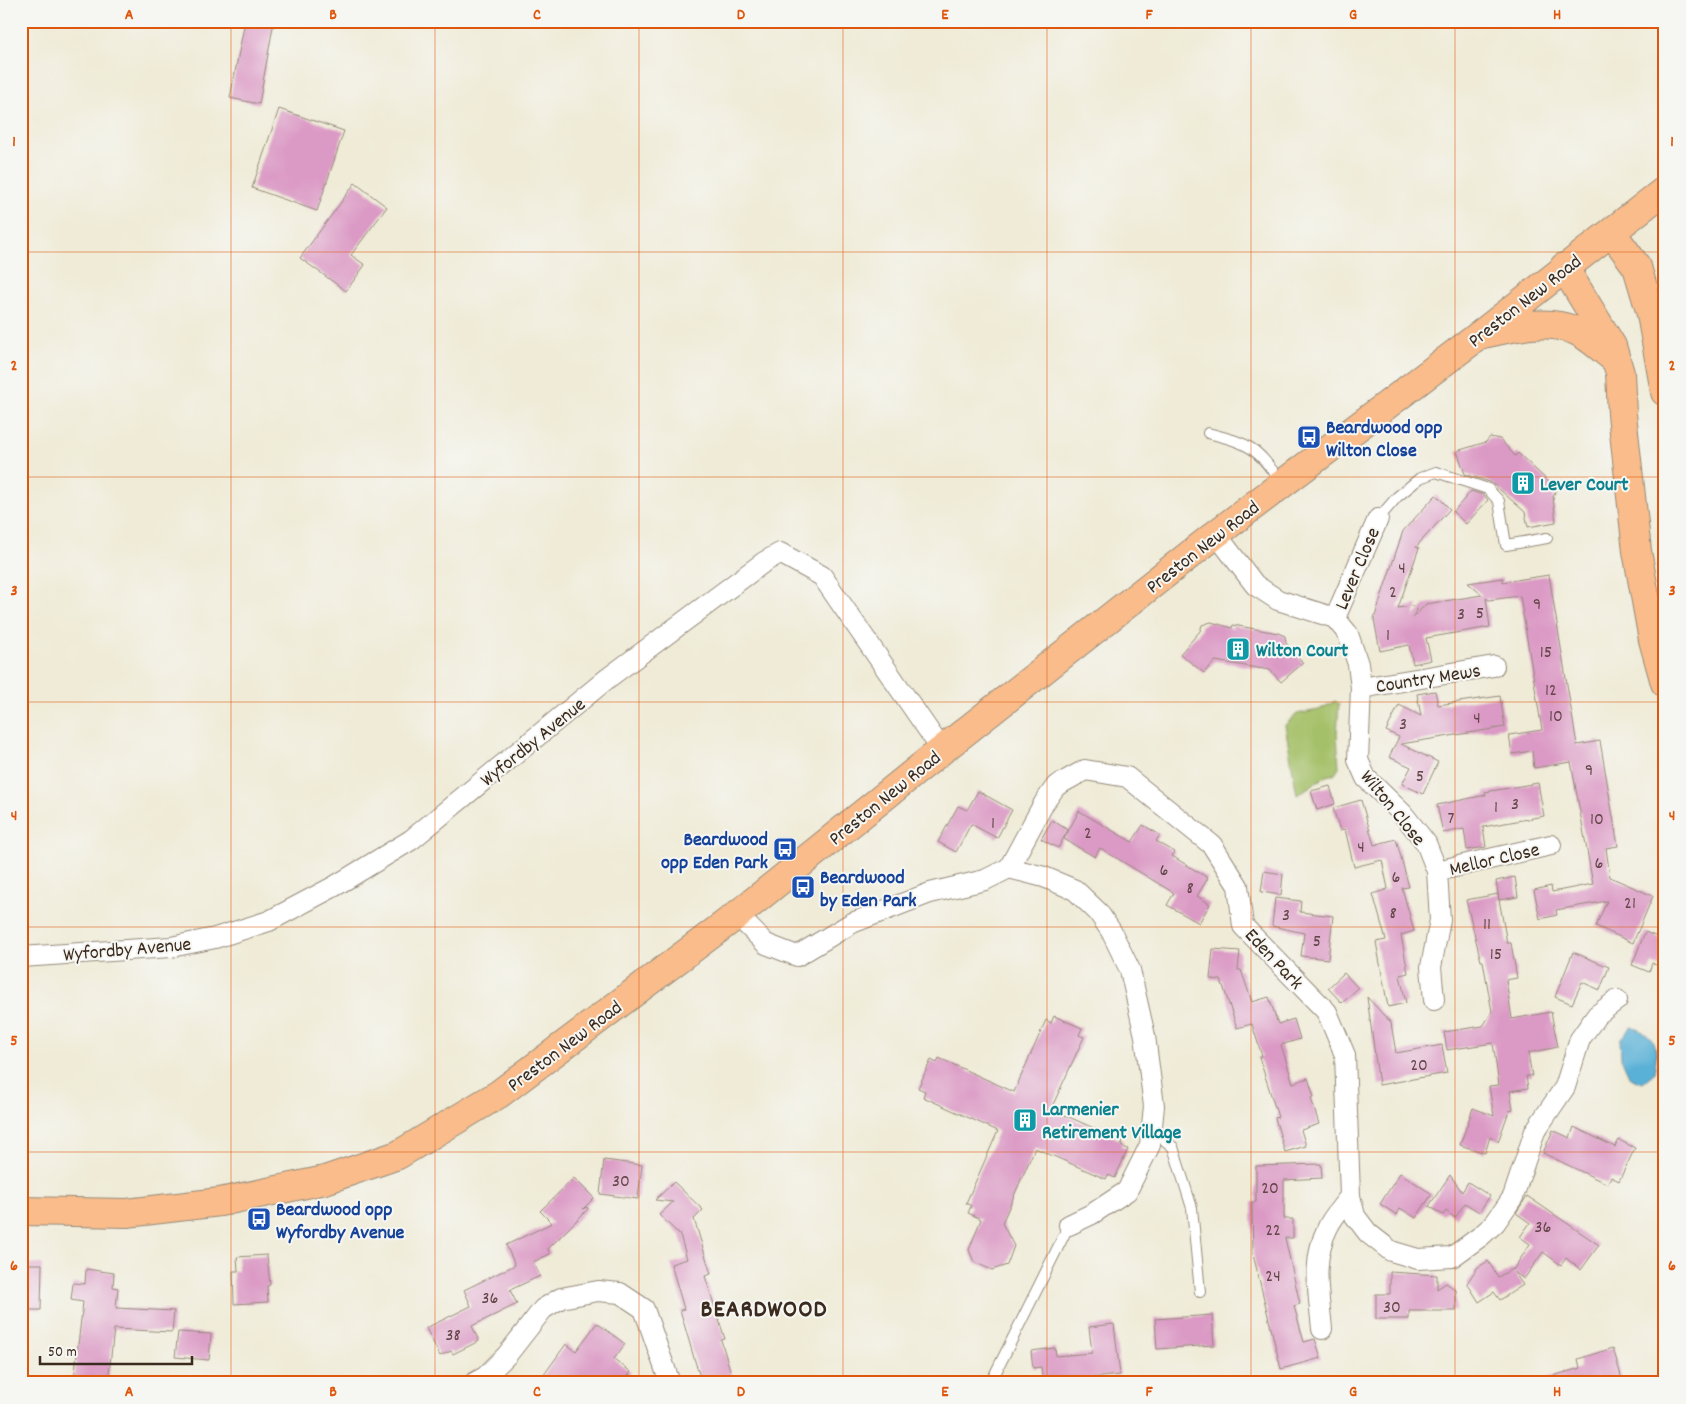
<svg xmlns="http://www.w3.org/2000/svg" width="1686" height="1404" font-family="Dekko,sans-serif">
<style>
.green{fill:#a4c067;stroke:#707542}
.water{fill:#5ab1d7;stroke:#4a6e7a}
.building{fill:#db9ac5}
.lines{fill:none;stroke-linecap:round;stroke-linejoin:round}
.service-casing{stroke:#958a7a;stroke-width:12}
.minor-casing{stroke:#958a7a;stroke-width:22}
.trunk-casing{stroke:#958a7a;stroke-width:30}
.service{stroke:#fff;stroke-width:10}
.minor{stroke:#fff;stroke-width:20}
.trunk{stroke:#f9bc8a;stroke-width:28}
.grid{fill:none;stroke:#df570d;stroke-width:1;stroke-opacity:0.55}
.labels{text-anchor:middle;stroke-width:4;stroke-linejoin:round;paint-order:stroke}
.number-label{font-size:18px;fill:#634648}
.street-label{font-size:20px;fill:#3b2a1e;stroke:#f6f6f2}
.transit-label{font-size:20px;font-weight:bold;fill:#164399;stroke:#f6f6f2;text-anchor:start}
.culture-label{font-size:20px;font-weight:bold;fill:#0d838f;stroke:#f6f6f2;text-anchor:start}
.district-label{font-size:25px;font-weight:bold;letter-spacing:1px;fill:#3b2a1e;stroke:#f6f6f2}
.neatline{fill:none;stroke:#df570d;stroke-width:2}
.grid-label{font-size:16px;text-anchor:middle;font-weight:bold;fill:#df570d}
</style>
<rect width="100%" height="100%" fill="#f6f6f2"/>
<filter id="ink" filterUnits="userSpaceOnUse"><feTurbulence type="fractalNoise" baseFrequency=".02" numOctaves="2"/><feDisplacementMap in="SourceGraphic" scale="10" xChannelSelector="R" yChannelSelector="G"/><feConvolveMatrix kernelMatrix="1 2 1 2 8 2 1 2 1" color-interpolation-filters="sRGB"/></filter>
<filter id="wash" filterUnits="userSpaceOnUse"><feTurbulence type="fractalNoise" baseFrequency=".0096" numOctaves="4" result="noise"/><feDisplacementMap in="SourceGraphic" scale="20" xChannelSelector="R" yChannelSelector="G"/><feGaussianBlur stdDeviation="1.12" result="paint"/><feColorMatrix in="noise" values="0 0 0 0 0 0 0 0 0 0 0 0 0 0 0 0 0 1.4 0 .05"/><feComposite in="paint" operator="in"/></filter>
<g filter="url(#wash)">
<rect width="100%" height="100%" fill="#efebd7"/>
<!-- green -->
<polygon class="green" points="1335,701 1339,704 1337,733 1339,768 1335,774 1326,776 1297,795 1285,725 1297,714 1319,710"/>
<!-- water -->
<path class="water" d="M1631 1027C1658 1036 1659 1047 1654 1073L1642 1083 1630 1078 1621 1058 1620 1039Z"/>
<g id="blocks">
<!-- building -->
<g class="building">
<polygon points="245,21 274,21 259,104 230,98"/>
<polygon points="279,109 344,131 317,211 252,188"/>
<polygon points="355,183 387,207 351,255 365,265 346,291 300,258"/>
<polygon points="1490,437 1500,439 1515,456 1518,453 1551,484 1556,491 1553,497 1556,522 1528,527 1525,512 1499,489 1490,482 1465,474 1457,451 1486,442"/>
<polygon points="1471,491 1484,495 1488,500 1466,524 1453,512"/>
<polygon points="1436,495 1450,509 1416,547 1419,548 1398,608 1418,605 1413,618 1426,604 1482,595 1468,583 1503,578 1503,582 1549,575 1577,745 1600,741 1618,846 1606,848 1610,877 1653,896 1633,943 1596,926 1607,901 1556,910 1557,915 1540,919 1534,890 1551,886 1552,892 1593,884 1571,762 1534,768 1532,751 1512,754 1509,735 1542,730 1520,596 1489,600 1486,598 1490,627 1426,638 1431,660 1413,664 1409,645 1380,651 1374,619 1403,531"/>
<polygon points="1211,622 1232,628 1233,625 1278,633 1285,636 1286,643 1303,663 1281,682 1270,670 1215,661 1204,673 1180,654 1200,631 1202,625"/>
<polygon points="1435,691 1438,705 1500,696 1505,727 1401,744 1438,762 1423,794 1402,784 1411,767 1389,757 1399,737 1386,731 1399,705 1421,716 1417,694"/>
<polygon points="1538,783 1544,816 1483,827 1486,847 1467,850 1464,829 1443,833 1437,805 1486,795 1485,792"/>
<polygon points="1330,786 1335,804 1317,810 1311,791"/>
<polygon points="978,791 1012,810 997,838 971,824 956,852 938,842 958,806 967,810"/>
<polygon points="1361,800 1374,845 1396,839 1409,887 1402,888 1414,931 1401,935 1408,973 1400,975 1406,1003 1388,1007 1376,942 1386,940 1373,894 1388,889 1382,860 1354,867 1345,829 1340,831 1333,808"/>
<polygon points="1079,811 1132,842 1143,825 1160,835 1156,841 1175,852 1172,856 1208,878 1197,896 1210,904 1199,923 1167,905 1174,893 1100,848 1095,857 1064,839"/>
<polygon points="1052,820 1068,830 1058,848 1041,839"/>
<polygon points="1264,871 1283,874 1281,895 1261,892"/>
<polygon points="1515,877 1518,897 1499,900 1496,881"/>
<polygon points="1498,894 1507,943 1511,943 1517,978 1506,980 1512,1019 1551,1012 1558,1047 1528,1053 1532,1076 1526,1076 1528,1088 1510,1091 1513,1110 1509,1111 1498,1142 1498,1140 1490,1137 1485,1153 1460,1145 1473,1108 1494,1116 1489,1086 1499,1085 1493,1043 1447,1050 1444,1032 1483,1026 1492,1012 1483,961 1481,961 1466,900"/>
<polygon points="1275,898 1301,901 1300,912 1333,916 1328,959 1301,956 1304,933 1272,926"/>
<polygon points="1645,932 1665,940 1665,969 1652,963 1649,972 1632,965"/>
<polygon points="1213,949 1240,951 1238,970 1241,970 1252,1002 1269,997 1278,1024 1294,1019 1300,1039 1281,1045 1293,1083 1308,1078 1314,1097 1311,1098 1319,1124 1301,1130 1306,1146 1285,1152 1275,1118 1278,1117 1259,1057 1262,1056 1252,1024 1237,1028 1221,980 1210,979"/>
<polygon points="1573,952 1609,967 1600,990 1582,982 1572,1004 1555,997"/>
<polygon points="1344,973 1358,988 1342,1003 1328,988"/>
<polygon points="1367,997 1391,1023 1396,1053 1442,1045 1447,1073 1379,1085"/>
<polygon points="1054,1016 1082,1028 1079,1035 1084,1037 1051,1109 1123,1141 1121,1146 1128,1149 1115,1178 1108,1175 1106,1179 1035,1148 1002,1223 1014,1246 1007,1265 992,1270 974,1262 969,1250 981,1219 968,1213 971,1206 966,1203 998,1131 923,1097 925,1091 918,1088 931,1060 937,1063 939,1058 1014,1092 1046,1020 1051,1023"/>
<polygon points="1574,1127 1615,1147 1619,1140 1635,1148 1619,1181 1611,1177 1607,1184 1543,1153 1553,1130 1570,1138"/>
<polygon points="604,1160 642,1165 638,1199 600,1194"/>
<polygon points="1321,1164 1322,1178 1284,1180 1284,1219 1293,1219 1293,1238 1285,1238 1300,1304 1294,1306 1304,1342 1315,1339 1321,1358 1281,1369 1253,1254 1252,1202 1256,1202 1256,1166"/>
<polygon points="1400,1173 1432,1194 1416,1218 1400,1208 1397,1215 1380,1204"/>
<polygon points="1450,1175 1462,1192 1468,1182 1490,1196 1479,1212 1465,1203 1455,1218 1446,1211 1443,1215 1429,1206"/>
<polygon points="574,1178 594,1198 583,1209 587,1207 588,1209 548,1249 550,1254 533,1262 540,1276 510,1290 517,1304 472,1326 479,1341 453,1354 451,1351 440,1356 426,1328 471,1306 464,1290 515,1265 506,1245 552,1223 540,1211"/>
<polygon points="674,1182 703,1210 694,1219 711,1274 705,1276 725,1339 721,1340 734,1383 702,1383 694,1358 680,1310 684,1309 671,1264 687,1259 680,1235 659,1215 673,1202 655,1200"/>
<polygon points="1527,1196 1599,1245 1581,1270 1566,1258 1561,1265 1543,1252 1524,1279 1514,1272 1523,1285 1500,1300 1494,1292 1479,1302 1467,1283 1477,1268 1488,1261 1498,1277 1512,1269 1513,1270 1530,1244 1520,1237 1530,1223 1516,1213"/>
<polygon points="267,1255 270,1285 267,1286 268,1302 234,1304 233,1271 238,1271 237,1257"/>
<polygon points="21,1264 42,1264 41,1310 21,1310"/>
<polygon points="86,1269 114,1273 113,1287 118,1288 116,1308 174,1311 172,1332 114,1329 108,1383 74,1380 83,1302 71,1300 73,1283 85,1284"/>
<polygon points="1390,1272 1437,1275 1437,1289 1446,1283 1456,1290 1456,1311 1409,1311 1409,1319 1376,1319 1376,1294 1390,1294"/>
<polygon points="1212,1315 1214,1345 1157,1349 1155,1319"/>
<polygon points="597,1323 625,1344 614,1359 631,1372 623,1383 538,1383 566,1344 576,1351"/>
<polygon points="1114,1324 1120,1375 1043,1383 1041,1367 1033,1368 1031,1351 1055,1348 1056,1356 1092,1353 1089,1327"/>
<polygon points="178,1332 211,1334 209,1360 175,1357"/>
<polygon points="1613,1348 1622,1379 1611,1383 1547,1383 1546,1378 1580,1368 1578,1359"/>
</g>
</g>
</g>
<g filter="url(#ink)">
<use href="#blocks" fill-opacity="0" stroke="#958a7a" stroke-width="1"/>
<g class="lines">
<!-- service casing -->
<g class="service-casing">
<g id="service">
<path d="M1208 433C1250 444 1256 446 1282 484"/>
<polyline points="1378,519 1397,497 1420,478 1436,472 1488,489 1499,501 1506,545 1547,538"/>
<polyline points="1152,1130 1173,1147 1192,1208 1200,1292"/>
<polyline points="992,1380 1069,1225"/>
</g>
</g>
<!-- minor casing -->
<g class="minor-casing">
<g id="minor">
<polyline points="1216,534 1255,585 1278,600 1335,618 1348,634 1358,664 1361,688 1358,760 1366,778 1403,814 1426,843 1437,871 1440,920 1431,967 1434,1000"/>
<polyline points="1335,618 1378,519"/>
<polyline points="1361,688 1494,666"/>
<polyline points="1009,868 1044,877 1075,890 1098,912 1111,931 1130,970 1145,1036 1154,1106 1150,1145 1127,1191 1092,1214 1069,1225"/>
<polyline points="1437,871 1551,845"/>
<polyline points="737,915 766,944 797,956 852,923 930,893 985,880 1009,868 1044,803 1056,786 1085,770 1127,777 1212,845 1238,886 1243,926 1327,1012 1345,1055 1350,1196 1355,1216 1368,1233 1391,1251 1418,1259 1452,1257 1481,1236 1495,1223 1513,1197 1535,1131 1565,1087 1580,1039 1597,1015 1617,1000"/>
<polyline points="21,957 171,947 215,938 269,921 335,886 411,840 608,678 764,562 780,553 822,576 942,750"/>
<path d="M1322 1329C1319 1295 1311 1260 1328 1227 1333 1216 1343 1206 1350 1196"/>
<polyline points="474,1383 485,1377 507,1355 543,1309 561,1298 598,1291 620,1293 644,1309 670,1383"/>
</g>
</g>
<!-- trunk casing -->
<g class="trunk-casing">
<g id="trunk">
<polyline points="1612,233 1637,267 1651,314 1665,392"/>
<polyline points="1564,267 1612,346 1620,373 1622,414 1637,551 1653,640 1665,683"/>
<path d="M1483 334C1512 328 1545 318 1574 330 1588 335 1600 348 1612 357"/>
<polyline points="21,1211 127,1213 220,1202 325,1180 398,1155 499,1094 737,915 942,750 1216,534 1481,334 1665,190"/>
</g>
</g>
<!-- service -->
<use href="#service" class="service"/>
<!-- minor -->
<use href="#minor" class="minor"/>
<!-- trunk -->
<use href="#trunk" class="trunk"/>
</g>
</g>
<!-- grid -->
<path class="grid" d="M231 21V1383M435 21V1383M639 21V1383M843 21V1383M1047 21V1383M1251 21V1383M1455 21V1383M21 252H1665M21 477H1665M21 702H1665M21 927H1665M21 1152H1665"/>
<!-- icons -->
<defs>
<g id="bus-square" transform="scale(1.25)"><rect x="-9" y="-9" width="18" height="18" rx="4" fill="#1a4fb4" stroke="#f6f6f2"/><path d="M-5-6H5V4H4V6H2V4H-2V6H-4V4H-5ZM-3.5-4V0h7V-4ZM-3.5 1.2v1.5H-2V1.2ZM2 1.2v1.5H3.5V1.2Z" fill="#fff"/></g>
<g id="building-square" transform="scale(1.25)"><rect x="-9" y="-9" width="18" height="18" rx="4" fill="#0f9aa8" stroke="#f6f6f2"/><path d="M-4-6H4V6H1V3H-1V6H-4ZM-2.5-4.3h1.7v1.8h-1.7ZM.8-4.3h1.7v1.8H.8ZM-2.5-1h1.7V.8h-1.7ZM.8-1h1.7V.8H.8Z" fill="#fff"/></g>
</defs>
<g fill-rule="evenodd">
<use href="#bus-square" x="1309" y="437"/>
<use href="#building-square" x="1523" y="483"/>
<use href="#building-square" x="1238" y="649"/>
<use href="#bus-square" x="785" y="849"/>
<use href="#bus-square" x="803" y="887"/>
<use href="#building-square" x="1025" y="1120"/>
<use href="#bus-square" x="259" y="1219"/>
</g>
<g class="labels">
<!-- number labels -->
<g class="number-label">
<text x="1402" y="573">4</text>
<text x="1393" y="597">2</text>
<text x="1537" y="609">9</text>
<text x="1480" y="618">5</text>
<text x="1461" y="619">3</text>
<text x="1388" y="640">1</text>
<text x="1546" y="657">15</text>
<text x="1551" y="695">12</text>
<text x="1556" y="721">10</text>
<text x="1477" y="723">4</text>
<text x="1403" y="729">3</text>
<text x="1589" y="775">9</text>
<text x="1420" y="781">5</text>
<text x="1515" y="809">3</text>
<text x="1496" y="812">1</text>
<text x="1451" y="823">7</text>
<text x="1597" y="824">10</text>
<text x="993" y="828">1</text>
<text x="1088" y="838">2</text>
<text x="1361" y="852">4</text>
<text x="1599" y="868">6</text>
<text x="1164" y="875">6</text>
<text x="1396" y="882">6</text>
<text x="1190" y="893">8</text>
<text x="1630" y="908">21</text>
<text x="1393" y="918">8</text>
<text x="1286" y="920">3</text>
<text x="1487" y="929">11</text>
<text x="1317" y="946">5</text>
<text x="1496" y="959">15</text>
<text x="1419" y="1070">20</text>
<text x="621" y="1186">30</text>
<text x="1270" y="1193">20</text>
<text x="1543" y="1232">36</text>
<text x="1273" y="1235">22</text>
<text x="1273" y="1281">24</text>
<text x="490" y="1303">36</text>
<text x="1392" y="1312">30</text>
<text x="453" y="1340">38</text>
</g>
<!-- street labels -->
<g class="street-label">
<text transform="translate(1524 300) rotate(-38)" y="7">Preston New Road</text>
<text transform="translate(1202 546) rotate(-38)" y="7">Preston New Road</text>
<text transform="translate(1356 568) rotate(-67)" y="7">Lever Close</text>
<text transform="translate(1428 677) rotate(-9)" y="7">Country Mews</text>
<text transform="translate(532 741) rotate(-39)" y="7">Wyfordby Avenue</text>
<text transform="translate(884 797) rotate(-39)" y="7">Preston New Road</text>
<text transform="translate(1394 807) rotate(51)" y="7">Wilton Close</text>
<text transform="translate(1494 858) rotate(-13)" y="7">Mellor Close</text>
<text transform="translate(127 948) rotate(-5)" y="7">Wyfordby Avenue</text>
<text transform="translate(1275 958) rotate(47)" y="7">Eden Park</text>
<text transform="translate(564 1045) rotate(-37)" y="7">Preston New Road</text>
</g>
<!-- transit labels -->
<g class="transit-label">
<text x="1326" y="433">Beardwood opp<tspan x="1326" dy="23">Wilton Close</tspan></text>
<text x="768" y="845" text-anchor="end">Beardwood<tspan x="768" dy="23">opp Eden Park</tspan></text>
<text x="820" y="883">Beardwood<tspan x="820" dy="23">by Eden Park</tspan></text>
<text x="276" y="1215">Beardwood opp<tspan x="276" dy="23">Wyfordby Avenue</tspan></text>
</g>
<!-- culture labels -->
<g class="culture-label">
<text x="1540" y="490">Lever Court</text>
<text x="1256" y="656">Wilton Court</text>
<text x="1042" y="1115">Larmenier<tspan x="1042" dy="23">Retirement Village</tspan></text>
</g>
<!-- district labels -->
<g class="district-label">
<text x="764" y="1316">BEARDWOOD</text>
</g>
</g>
<!-- margin -->
<rect width="1686" height="1404" fill="none" stroke="#f6f6f2" stroke-width="55"/>
<!-- scale -->
<path d="M40 1356v8h152v-8" fill="none" stroke="#3b2a1e" stroke-width="2.5"/>
<text x="48" y="1356" font-size="15" fill="#3b2a1e" stroke="#f6f6f2" stroke-width="4" paint-order="stroke">50 m</text>
<rect x="28" y="28" width="1630" height="1348" class="neatline"/>
<g class="grid-label">
<text x="129" y="19">A</text>
<text x="333" y="19">B</text>
<text x="537" y="19">C</text>
<text x="741" y="19">D</text>
<text x="945" y="19">E</text>
<text x="1149" y="19">F</text>
<text x="1353" y="19">G</text>
<text x="1557" y="19">H</text>
<text x="14" y="146">1</text>
<text x="1672" y="146">1</text>
<text x="14" y="370">2</text>
<text x="1672" y="370">2</text>
<text x="14" y="595">3</text>
<text x="1672" y="595">3</text>
<text x="14" y="820">4</text>
<text x="1672" y="820">4</text>
<text x="14" y="1045">5</text>
<text x="1672" y="1045">5</text>
<text x="14" y="1270">6</text>
<text x="1672" y="1270">6</text>
<text x="129" y="1396">A</text>
<text x="333" y="1396">B</text>
<text x="537" y="1396">C</text>
<text x="741" y="1396">D</text>
<text x="945" y="1396">E</text>
<text x="1149" y="1396">F</text>
<text x="1353" y="1396">G</text>
<text x="1557" y="1396">H</text>
</g>
</svg>
